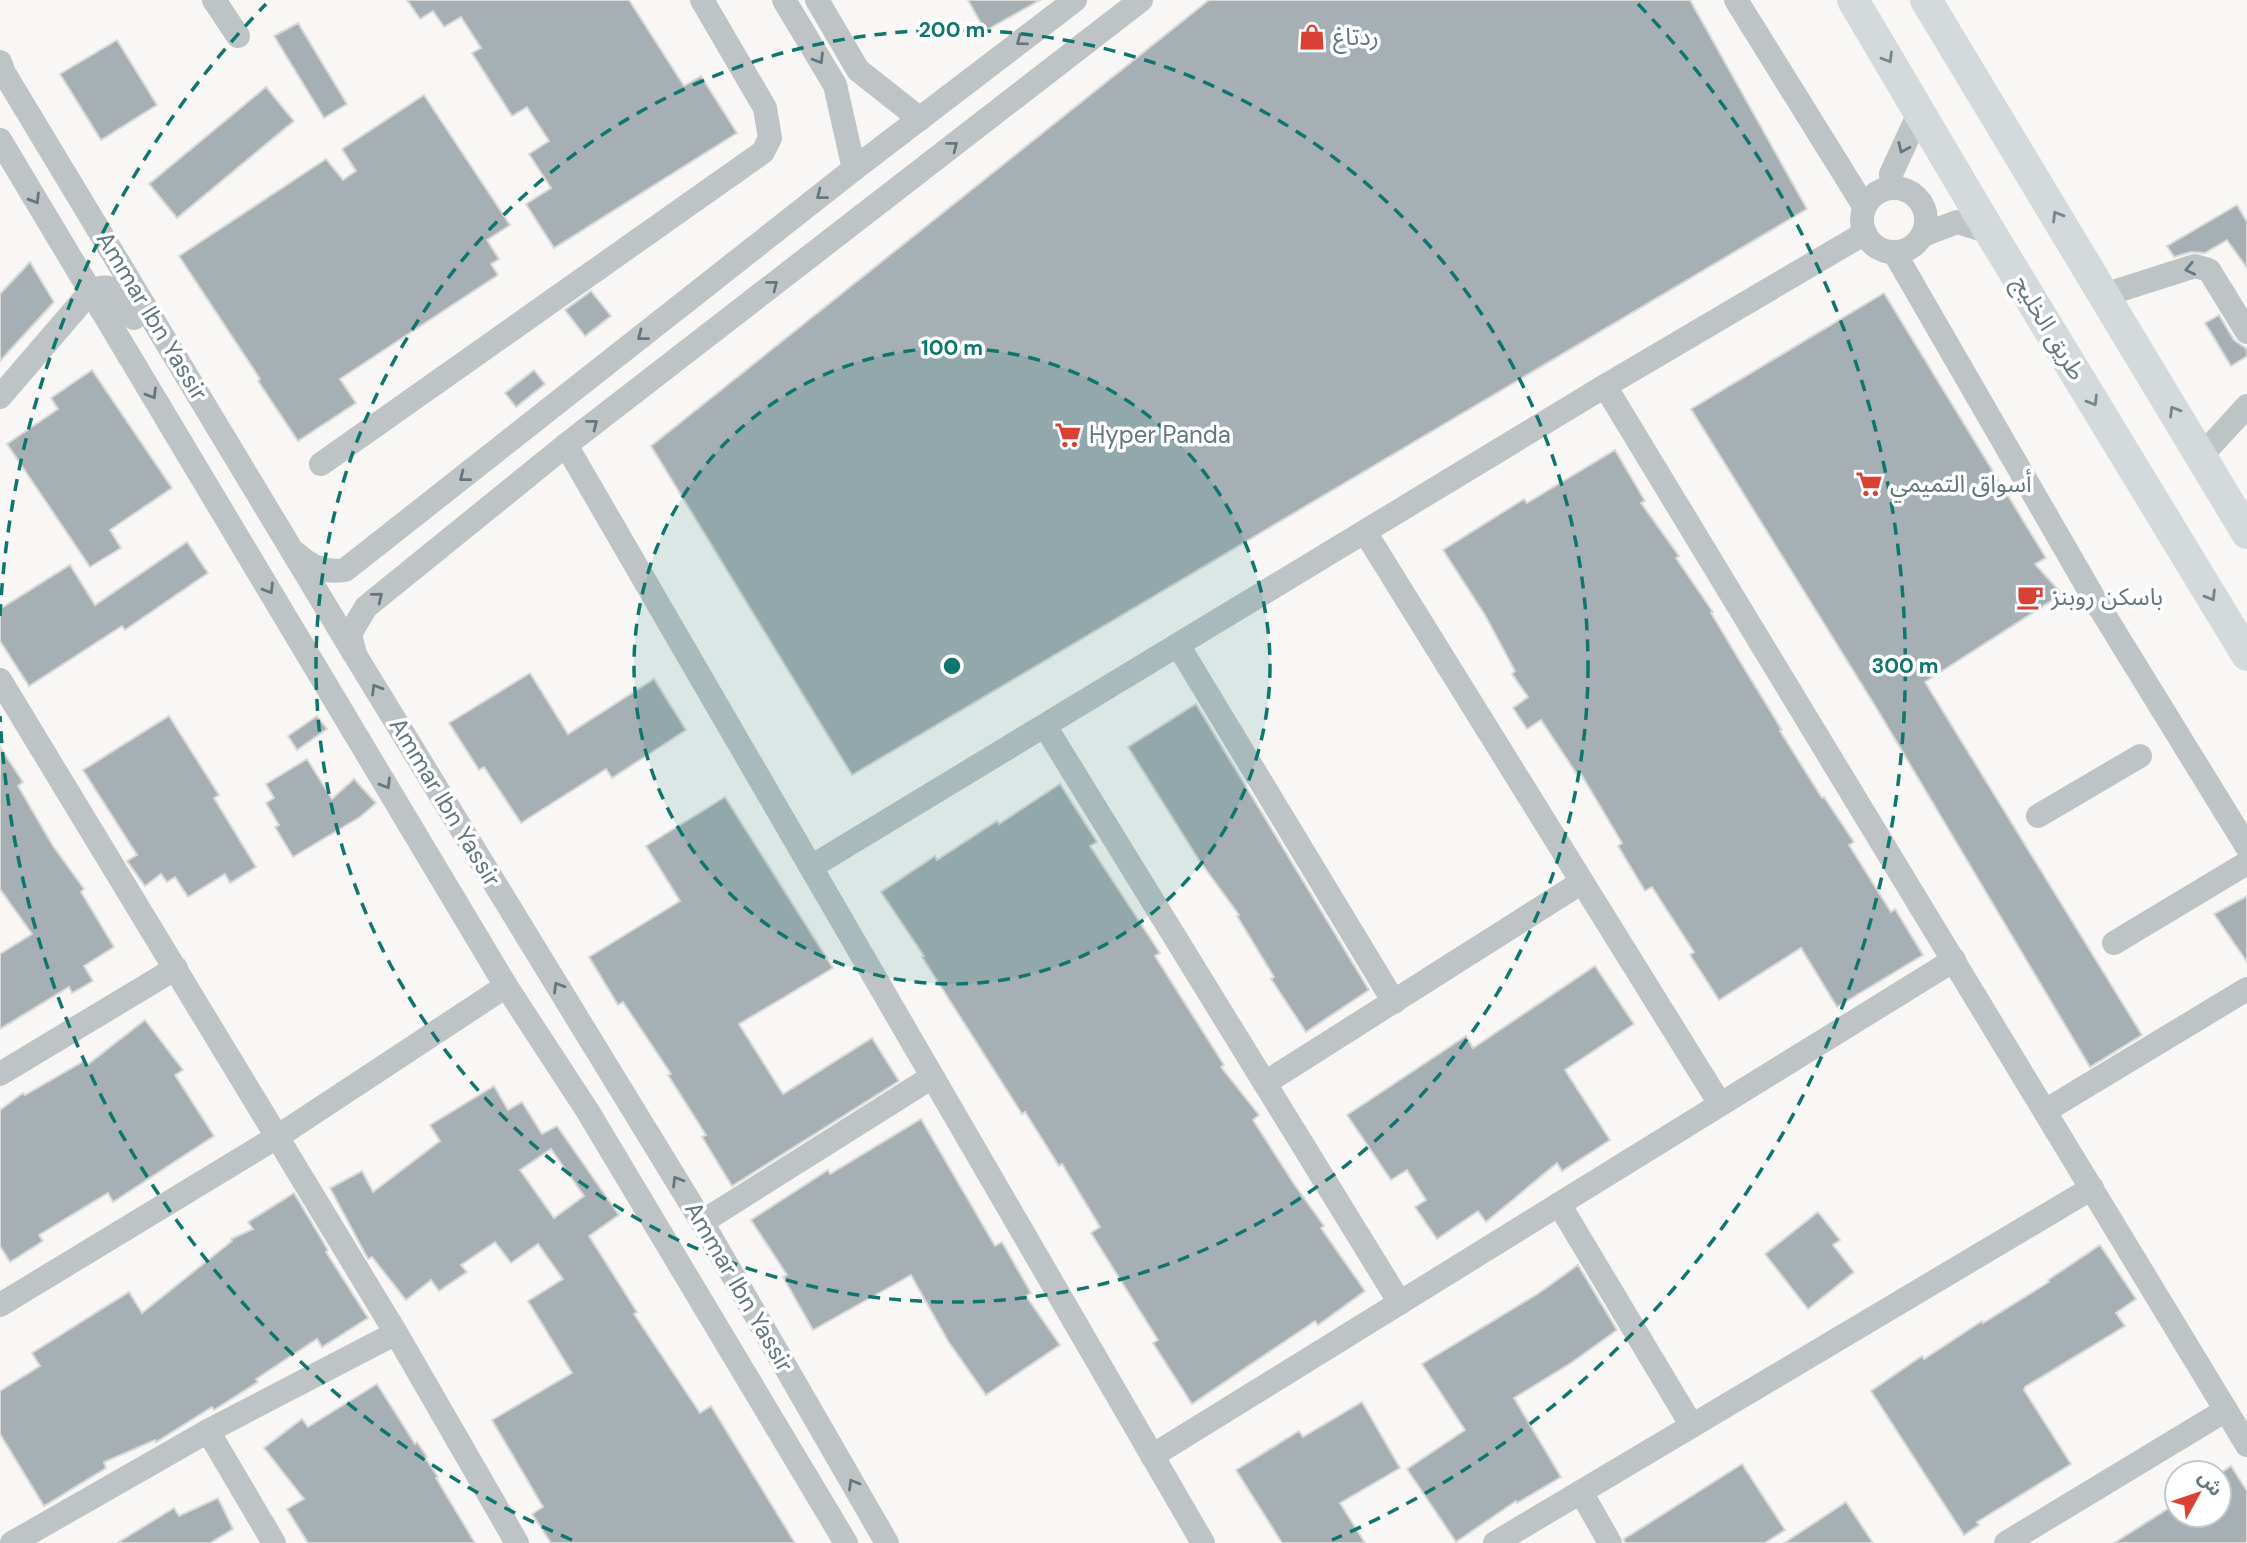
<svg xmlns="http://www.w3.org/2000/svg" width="2247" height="1543" font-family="'DM Sans','Noto Sans Arabic',sans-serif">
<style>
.building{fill:#a6b0b4;stroke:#d9d9d7;stroke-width:2;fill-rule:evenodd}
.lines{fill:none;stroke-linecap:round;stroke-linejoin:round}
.minor{stroke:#bec4c6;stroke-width:24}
.major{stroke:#d4d9db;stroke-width:32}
.oneway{stroke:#64777e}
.oneway2{stroke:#75868c}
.ring{fill:none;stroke:#0f766e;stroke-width:3.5;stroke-dasharray:12 9}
.labels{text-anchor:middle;stroke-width:7;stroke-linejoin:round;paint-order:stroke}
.poi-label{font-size:24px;fill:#64777e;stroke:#fff;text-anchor:start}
.street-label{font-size:24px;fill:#64777e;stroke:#fff}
.centre{fill:#0f766e;stroke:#fff;stroke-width:3.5}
.ring-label{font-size:21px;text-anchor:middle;font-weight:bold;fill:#0f766e;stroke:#fff;stroke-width:7;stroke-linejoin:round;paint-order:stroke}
</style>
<rect width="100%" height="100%" fill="#f8f7f5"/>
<!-- building -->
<g class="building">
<polygon points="407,0 629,0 684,86 701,76 737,133 554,248 526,204 551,188 529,154 549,141 527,107 512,116 472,53 481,48 461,17 444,27 433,11 420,19"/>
<polygon points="968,0 1040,0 985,31"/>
<polygon points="1209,0 1690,0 1807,209 852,775 651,446"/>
<polygon points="298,23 347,104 324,118 274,36"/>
<polygon points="117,40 157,105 101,140 60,74"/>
<polygon points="266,87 294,121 177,218 149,184"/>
<polygon points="424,95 510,225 487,240 499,259 491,264 498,275 340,379 356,403 298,441 258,381 260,379 179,256 326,159 343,180 356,171 342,149"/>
<polygon points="2237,205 2247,222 2247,268 2227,240 2205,253 2191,252 2174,257 2167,246"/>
<polygon points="30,262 54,302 0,361 0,294"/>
<polygon points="591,291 611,316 585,336 565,310"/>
<polygon points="1884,293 2046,558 2035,564 2062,594 1925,682 2142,1035 2090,1067 1877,709 1691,409"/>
<polygon points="2219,315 2234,340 2247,349 2247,356 2231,366 2205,323"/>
<polygon points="92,370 172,488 110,530 121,548 90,567 7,444 58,409 51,398"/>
<polygon points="534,370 545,384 516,407 505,393"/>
<polygon points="1615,450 1645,501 1641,503 1679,556 1676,558 1713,612 1711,613 1747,673 1782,730 1780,731 1822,798 1824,797 1854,842 1849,845 1891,912 1895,909 1923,955 1837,1007 1801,948 1719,1000 1690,955 1694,952 1652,887 1645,891 1618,846 1622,843 1581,774 1578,776 1541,720 1527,729 1513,708 1528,697 1512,674 1515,671 1485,615 1443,550 1524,499 1527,503"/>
<polygon points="187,542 208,573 125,630 122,626 29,686 0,641 0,609 70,565 95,605"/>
<polygon points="530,673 568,734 654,679 686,730 612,778 606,769 521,823 484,767 479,770 449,723"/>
<polygon points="1196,704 1369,990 1306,1032 1271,979 1274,977 1237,916 1239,915 1199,860 1128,747"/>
<polygon points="169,716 219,795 214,798 256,867 230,883 225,874 188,897 175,877 167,882 161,874 145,886 127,861 137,855 83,770"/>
<polygon points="317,716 327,729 297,750 288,736"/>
<polygon points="0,747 23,782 18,786 53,846 84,889 81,892 114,947 84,966 93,981 72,993 69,987 0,1029 0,954 32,934 0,889"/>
<polygon points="307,759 332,799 354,779 376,803 360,817 293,857 275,827 279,825 266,803 274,798 266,784"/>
<polygon points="1060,784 1097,842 1090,846 1160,953 1155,956 1224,1065 1221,1067 1259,1115 1253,1120 1294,1184 1324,1226 1321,1228 1365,1291 1318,1325 1315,1321 1192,1404 1153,1343 1158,1340 1091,1233 1100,1227 1062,1164 1059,1166 1025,1112 1022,1114 922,957 924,956 881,892 935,856 937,860 997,821 999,824"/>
<polygon points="725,797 833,968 739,1024 783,1094 872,1038 899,1081 732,1186 702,1137 706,1135 668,1075 671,1074 623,1002 618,1005 589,957 680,901 646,846"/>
<polygon points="2247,896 2247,962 2214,914"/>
<polygon points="1595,966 1634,1024 1565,1070 1610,1140 1562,1171 1557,1163 1486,1222 1478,1211 1437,1239 1415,1207 1426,1200 1407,1170 1391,1180 1347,1115 1466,1036 1473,1048"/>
<polygon points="145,1020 183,1070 175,1075 214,1136 113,1202 108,1193 39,1235 43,1241 10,1262 0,1246 0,1110 23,1093 25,1095 84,1061 87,1065"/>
<path d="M494 1086 508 1110 522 1102 542 1134 557 1126 619 1215 589 1236 637 1312 634 1314 700 1413 711 1406 795 1543H551L532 1514 543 1507 492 1420 572 1373 528 1301 563 1279 538 1244 511 1263 495 1242 461 1265 467 1272 439 1291 431 1280 406 1300 372 1257 368 1259 330 1188 362 1171 373 1192 440 1141 430 1125ZM551 1149 584 1196 554 1218 520 1170Z"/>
<polygon points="921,1119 995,1246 1002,1242 1031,1293 1026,1296 1060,1345 986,1395 948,1341 911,1275 813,1330 783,1277 787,1275 751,1220 828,1170 830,1174"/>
<polygon points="294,1193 328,1250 326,1252 368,1318 322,1347 317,1339 256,1379 258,1382 214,1410 212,1407 156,1442 155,1440 104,1462 106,1468 44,1506 0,1434 0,1391 40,1366 32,1353 129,1292 142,1313 232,1241 231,1239 253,1229 248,1222"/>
<polygon points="1818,1212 1840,1240 1833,1245 1854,1272 1808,1309 1765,1254"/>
<polygon points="2100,1245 2136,1299 2116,1313 2125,1326 2025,1387 2024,1390 2071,1464 1977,1522 1979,1525 1964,1535 1871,1391 1922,1356 1924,1359 1982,1321 1983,1323 2049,1282 2048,1280"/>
<polygon points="1578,1265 1617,1330 1571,1363 1514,1398 1561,1477 1517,1503 1516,1501 1456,1542 1407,1469 1465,1430 1422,1364 1539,1293"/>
<polygon points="377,1384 415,1444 417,1442 427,1457 425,1458 438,1477 436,1478 475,1543 308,1543 287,1509 304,1499 264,1448 302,1419 308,1427"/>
<polygon points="1362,1402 1400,1468 1340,1503 1365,1543 1282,1543 1236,1470 1299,1431 1303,1437"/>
<polygon points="1742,1464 1785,1530 1765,1543 1625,1543 1624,1539"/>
<polygon points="2231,1466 2247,1491 2247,1543 2114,1543 2177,1503 2177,1515 2219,1515 2219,1474"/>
<polygon points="218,1498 233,1529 210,1543 117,1543 174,1508 179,1516"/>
<polygon points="1846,1502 1873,1543 1784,1543"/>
</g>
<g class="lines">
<!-- minor -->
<g class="minor">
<polyline points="214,0 238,36"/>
<polyline points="784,0 835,85 854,169"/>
<polyline points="817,0 858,70 920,119"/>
<polyline points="1736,0 1864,206"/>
<polyline points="0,62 4,73 355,655 702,1222 887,1543"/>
<polyline points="0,140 506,986 587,1110 846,1543"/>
<polyline points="1892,187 1891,174 1920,111"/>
<circle cx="1894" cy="220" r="32"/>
<polyline points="1923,235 1957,222 1990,232"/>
<polyline points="1894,252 2095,600 2247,847"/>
<polyline points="2104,295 2195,266 2209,270 2247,332"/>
<polyline points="1605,386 2247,1445"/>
<path d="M0 397 91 291C116 279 123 300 134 318"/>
<polyline points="566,445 1203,1543"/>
<polyline points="2202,455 2247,406"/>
<polyline points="321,464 763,152 770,138 765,108 702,0"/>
<polyline points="1365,532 1720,1104"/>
<path d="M297 554C311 568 327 573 345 570L854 169 1075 0"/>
<polyline points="1178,645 1394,1002"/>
<polyline points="355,654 350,634 366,607 566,445 1141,0"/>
<polyline points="0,680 396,1333 517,1543"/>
<polyline points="1045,726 1400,1303"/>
<polyline points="2038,816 2140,756"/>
<polyline points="811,867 1605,386 1865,233"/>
<polyline points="2114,943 2247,863"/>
<polyline points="0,1074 176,968"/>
<polyline points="1265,1083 1582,882"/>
<polyline points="2045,1111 2247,989"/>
<polyline points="1559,1204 1692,1426"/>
<polyline points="702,1222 932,1077"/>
<polyline points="0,1305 277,1137 506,986"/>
<polyline points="208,1431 274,1543"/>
<polyline points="1152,1456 1954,960"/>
<polyline points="1581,1492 1610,1543"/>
<polyline points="12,1543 208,1431 396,1333"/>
<polyline points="1495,1543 2092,1188"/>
<polyline points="2006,1543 2226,1410"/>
</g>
<!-- major -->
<g class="major">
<polyline points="1853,0 1990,232 2247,655"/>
<polyline points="1926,0 2247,533"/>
</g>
</g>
<!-- one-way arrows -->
<defs><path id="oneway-chevron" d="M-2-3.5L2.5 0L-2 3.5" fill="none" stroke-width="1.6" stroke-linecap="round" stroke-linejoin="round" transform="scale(1.75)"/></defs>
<g class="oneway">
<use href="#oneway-chevron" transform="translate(1021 41) rotate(143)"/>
<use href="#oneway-chevron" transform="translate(819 59) rotate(59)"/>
<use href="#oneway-chevron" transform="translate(953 146) rotate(-38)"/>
<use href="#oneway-chevron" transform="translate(1903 148) rotate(114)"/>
<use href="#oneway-chevron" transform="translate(821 195) rotate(142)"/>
<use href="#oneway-chevron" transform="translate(35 199) rotate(59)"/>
<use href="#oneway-chevron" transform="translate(2190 269) rotate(168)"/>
<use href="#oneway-chevron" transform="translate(773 285) rotate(-38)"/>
<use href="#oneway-chevron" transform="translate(642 336) rotate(142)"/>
<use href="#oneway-chevron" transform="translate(152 394) rotate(59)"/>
<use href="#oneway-chevron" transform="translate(593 424) rotate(-38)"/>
<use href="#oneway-chevron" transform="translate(464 477) rotate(142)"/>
<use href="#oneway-chevron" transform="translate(269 589) rotate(59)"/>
<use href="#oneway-chevron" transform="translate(378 597) rotate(-39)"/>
<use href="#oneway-chevron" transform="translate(376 689) rotate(-121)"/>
<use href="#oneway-chevron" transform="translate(386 784) rotate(59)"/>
<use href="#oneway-chevron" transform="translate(558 987) rotate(-121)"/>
<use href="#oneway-chevron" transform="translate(677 1181) rotate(-121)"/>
<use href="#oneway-chevron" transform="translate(853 1484) rotate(-120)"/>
</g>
<g class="oneway2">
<use href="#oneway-chevron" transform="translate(1888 58) rotate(59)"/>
<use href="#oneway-chevron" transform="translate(2057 216) rotate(-121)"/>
<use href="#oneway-chevron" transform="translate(2093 401) rotate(59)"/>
<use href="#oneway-chevron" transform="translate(2174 411) rotate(-121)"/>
<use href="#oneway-chevron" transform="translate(2211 596) rotate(59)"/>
</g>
<!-- distance rings -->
<circle cx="952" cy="666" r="318" fill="#0f766e" fill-opacity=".12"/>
<g class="ring">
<circle cx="952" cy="666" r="318"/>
<circle cx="952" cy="666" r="636"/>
<path d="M572 1540A953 953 0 0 1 0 716M0 616A953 953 0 0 1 266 4M1638 4A953 953 0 0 1 1332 1540"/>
</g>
<!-- icons -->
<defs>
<g id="shop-bare" transform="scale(2.1)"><path d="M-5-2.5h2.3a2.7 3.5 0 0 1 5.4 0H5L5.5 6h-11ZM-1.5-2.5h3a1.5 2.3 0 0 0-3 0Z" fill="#d94134" stroke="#fff" stroke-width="2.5" paint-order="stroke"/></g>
<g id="supermarket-bare" transform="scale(2.1)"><path d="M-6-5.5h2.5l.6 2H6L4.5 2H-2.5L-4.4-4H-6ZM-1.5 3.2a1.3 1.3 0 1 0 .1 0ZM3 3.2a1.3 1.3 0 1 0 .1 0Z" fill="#d94134" stroke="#fff" stroke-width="2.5" paint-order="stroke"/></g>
<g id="cafe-bare" transform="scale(2.1)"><path d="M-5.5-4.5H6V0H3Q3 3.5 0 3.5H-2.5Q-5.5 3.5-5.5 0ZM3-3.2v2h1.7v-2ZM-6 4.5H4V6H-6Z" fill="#d94134" stroke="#fff" stroke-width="2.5" paint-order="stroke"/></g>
</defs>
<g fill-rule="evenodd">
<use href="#shop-bare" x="1312" y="37"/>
<use href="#supermarket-bare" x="1068" y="435"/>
<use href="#supermarket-bare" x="1869" y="484"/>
<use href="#cafe-bare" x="2030" y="597"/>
</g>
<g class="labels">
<!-- poi labels -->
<g class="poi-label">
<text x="1333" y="45">ردتاغ</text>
<text x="1089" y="443">Hyper Panda</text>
<text x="1890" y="492">أسواق التميمي</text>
<text x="2051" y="605">باسكن روبنز</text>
</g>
<!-- street labels -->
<g class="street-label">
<text transform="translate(152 316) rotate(59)" y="8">Ammar Ibn Yassir</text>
<text transform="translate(2049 328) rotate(59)" y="8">طريق الخليج</text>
<text transform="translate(445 802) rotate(59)" y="8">Ammar Ibn Yassir</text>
<text transform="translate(739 1287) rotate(60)" y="8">Ammar Ibn Yassir</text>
</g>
</g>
<circle cx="952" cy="666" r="10" class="centre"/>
<g class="ring-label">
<text x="952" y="37">200 m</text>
<text x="952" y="355">100 m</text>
<text x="1905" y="673">300 m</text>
</g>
<!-- north arrow -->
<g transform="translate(2198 1494) rotate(50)"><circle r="33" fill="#ffffff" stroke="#c1c9cb" stroke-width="2"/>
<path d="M0-5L12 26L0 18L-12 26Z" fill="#d94134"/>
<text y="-10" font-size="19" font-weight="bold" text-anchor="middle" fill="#64777e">ش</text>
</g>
</svg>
